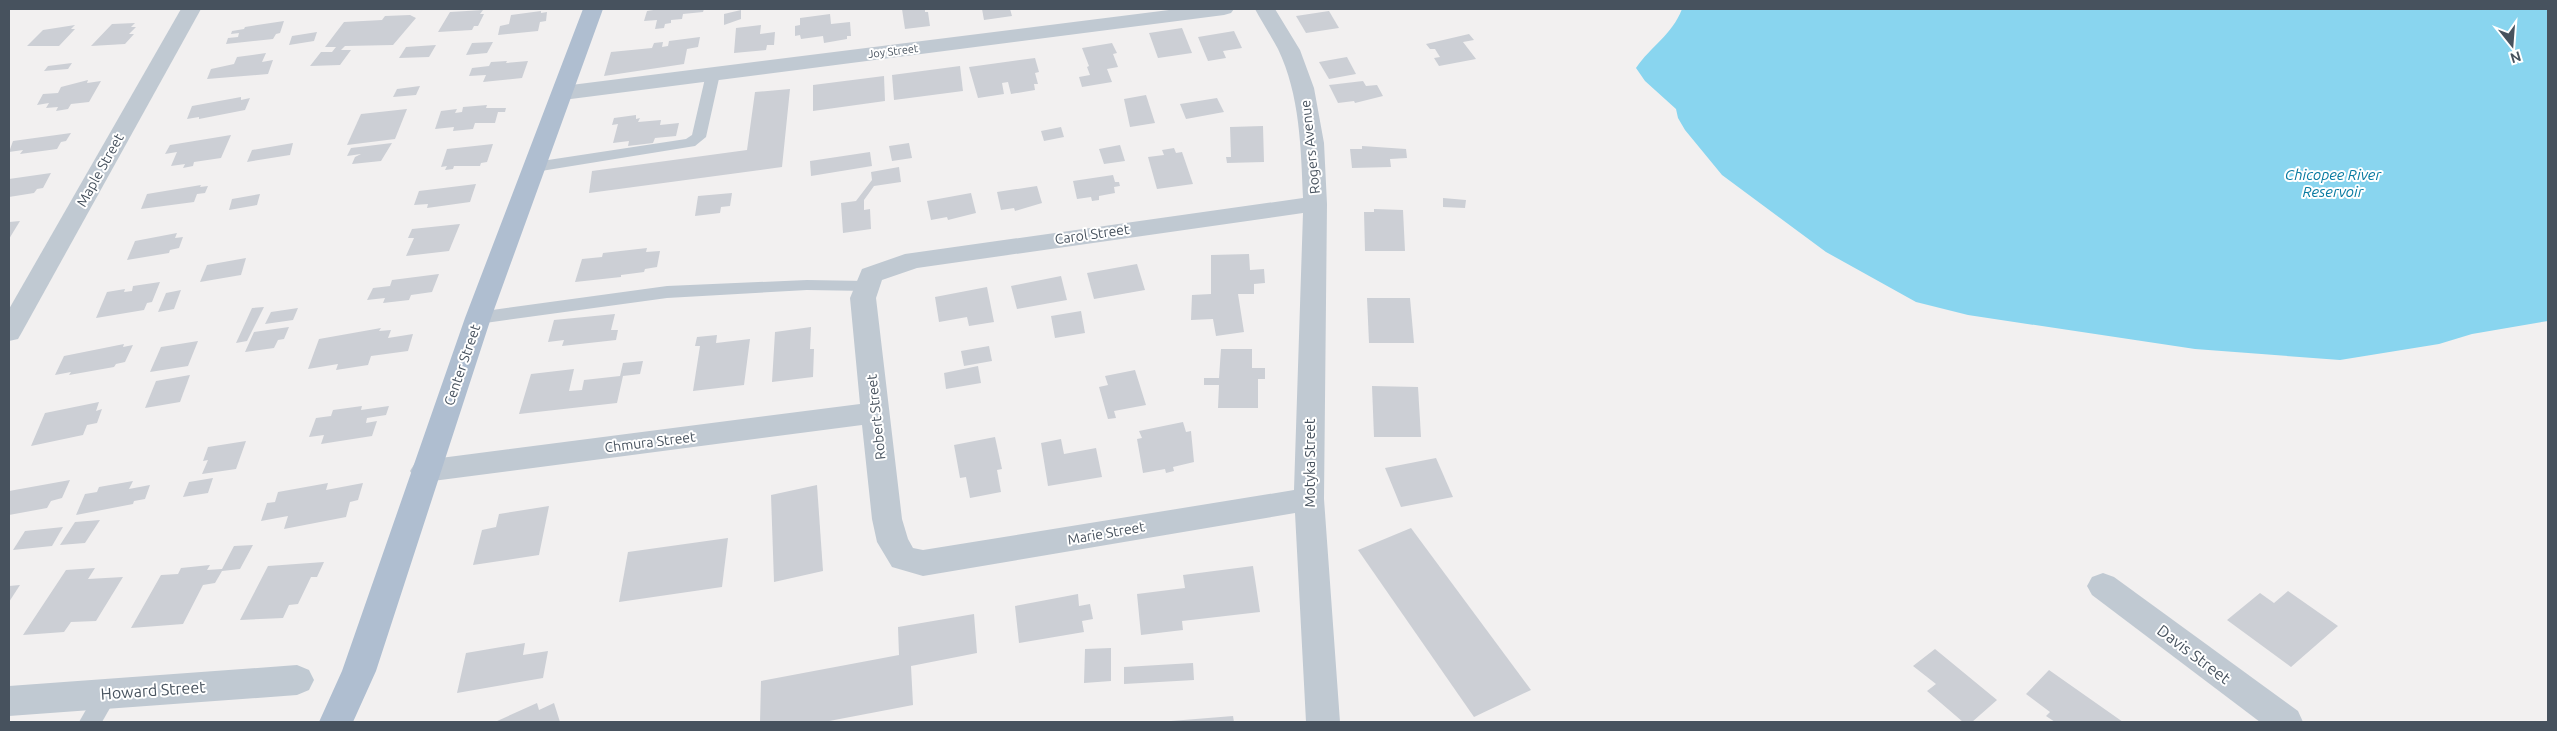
<svg xmlns="http://www.w3.org/2000/svg" width="2557" height="731" font-family="Ubuntu,sans-serif">
<style>
.water{fill:#89d5ef}
.building{fill:#cccfd5}
.lines{fill:none;stroke-linecap:round;stroke-linejoin:round}
.service{fill:#c0c9d2;fill-rule:evenodd}
.minor{fill:#c0c9d2;fill-rule:evenodd}
.primary{fill:#afbed0;fill-rule:evenodd}
.labels{text-anchor:middle;stroke-width:4;stroke-linejoin:round;paint-order:stroke}
.far-street-label{font-size:11px;fill:#47525e;stroke:#fff}
.street-label{font-size:14px;fill:#47525e;stroke:#fff}
.water-label{font-size:15px;font-style:italic;fill:#087aa1;stroke:#fff}
.near-street-label{font-size:16px;fill:#47525e;stroke:#fff}
</style>
<rect width="100%" height="100%" fill="#f2f0f0"/>
<!-- water -->
<path class="water" d="M1682 9H2548V321L2472 334 2439 344 2340 360 2195 349 1968 315 1916 302 1826 252 1722 175 1685 130 1678 118 1676 109 1645 81 1636 68C1651 46 1672 35 1682 9Z"/>
<!-- building -->
<g class="building">
<polygon points="660,9 704,9 703,12 683,14 682,19 671,20 671,23 665,24 664,28 655,29 657,20 644,21 647,11"/>
<polygon points="902,9 925,9 925,12 928,12 930,26 905,29"/>
<polygon points="982,9 1010,9 1012,16 984,20"/>
<polygon points="483,10 480,14 484,14 478,26 474,26 472,30 438,32 450,12"/>
<polygon points="741,10 741,19 724,25 724,14"/>
<polygon points="541,11 541,13 547,12 546,21 540,22 538,31 498,35 500,26 509,24 511,15"/>
<polygon points="1329,11 1339,28 1306,33 1296,16"/>
<polygon points="830,14 831,24 850,22 851,36 847,36 847,39 824,43 823,36 801,39 800,35 795,36 795,26 800,25 800,18"/>
<polygon points="410,15 416,18 393,45 345,46 341,50 351,50 340,65 310,66 321,52 332,52 336,47 325,47 344,22 382,20 385,16"/>
<polygon points="284,21 280,33 276,34 273,39 226,44 228,38 238,37 239,33 231,34 232,31 244,29 245,27"/>
<polygon points="135,23 131,27 136,27 129,34 134,34 125,44 91,46 112,24"/>
<polygon points="75,25 71,29 75,29 59,46 27,46 43,30"/>
<polygon points="761,25 760,34 775,32 774,45 767,45 766,50 734,53 736,28"/>
<polygon points="1182,28 1192,53 1158,58 1149,33"/>
<polygon points="1234,31 1242,48 1223,51 1226,58 1208,61 1198,37"/>
<polygon points="317,32 314,41 289,45 292,36"/>
<polygon points="1469,34 1474,40 1463,42 1476,59 1439,66 1434,58 1440,57 1435,49 1430,49 1426,44"/>
<polygon points="700,37 698,47 687,49 684,64 604,76 611,52 652,48 654,43 663,42 662,47 668,46 669,41"/>
<polygon points="493,42 487,53 466,55 472,43"/>
<polygon points="1112,43 1117,53 1113,54 1118,67 1107,69 1112,82 1082,87 1079,77 1090,75 1087,67 1089,66 1082,48"/>
<polygon points="436,45 429,57 399,58 406,47"/>
<polygon points="266,53 262,62 273,60 268,74 207,79 211,69 234,64 237,57"/>
<polygon points="1347,57 1356,74 1329,79 1319,62"/>
<polygon points="1035,58 1039,72 1035,73 1038,84 1034,84 1035,90 1011,94 1008,82 1002,83 1004,94 978,98 969,67"/>
<polygon points="507,61 506,63 528,61 522,78 483,82 486,75 469,76 472,68 489,66 491,62"/>
<polygon points="72,63 68,69 44,71 48,66"/>
<polygon points="960,66 963,91 894,100 892,75"/>
<polygon points="884,76 885,101 813,111 813,85"/>
<polygon points="88,80 87,83 101,81 89,102 71,104 68,109 56,111 58,107 46,108 49,103 37,105 43,94 58,93 61,87"/>
<polygon points="1363,81 1366,86 1377,85 1383,96 1355,103 1354,101 1338,103 1329,85"/>
<polygon points="420,86 416,95 393,97 397,89"/>
<polygon points="790,89 782,167 589,193 592,171 747,150 755,92"/>
<polygon points="1146,95 1155,123 1130,127 1124,99"/>
<polygon points="241,97 241,100 250,98 245,110 199,119 199,117 187,119 192,106"/>
<polygon points="1217,98 1224,112 1186,119 1180,104"/>
<polygon points="487,105 486,108 506,108 505,112 498,112 495,123 475,123 473,129 453,131 454,127 435,129 441,111 457,109 455,113 462,112 463,107"/>
<polygon points="407,109 395,139 347,145 361,114"/>
<polygon points="636,115 636,119 640,118 638,122 661,120 660,125 679,123 676,136 655,138 653,143 628,146 629,141 613,143 618,124 612,125 614,118"/>
<polygon points="1263,126 1264,162 1227,163 1226,157 1231,157 1230,127"/>
<polygon points="1061,127 1064,137 1044,141 1041,131"/>
<polygon points="71,133 66,141 61,142 57,149 20,154 23,150 9,152 13,141"/>
<polygon points="231,135 221,158 194,162 193,166 183,168 185,164 171,166 177,152 165,154 170,145"/>
<polygon points="293,143 290,155 247,162 252,150"/>
<polygon points="392,143 381,161 352,164 355,157 361,154 347,156 351,148"/>
<polygon points="909,143 912,158 892,161 889,146"/>
<polygon points="493,144 487,162 481,163 480,166 454,166 453,169 445,170 447,166 441,167 447,149"/>
<polygon points="1120,145 1125,161 1104,164 1099,149"/>
<polygon points="1362,146 1406,149 1407,158 1390,159 1391,167 1352,168 1350,149 1362,149"/>
<polygon points="1174,148 1176,153 1182,152 1193,184 1157,189 1148,157 1164,155 1162,150"/>
<polygon points="870,152 872,166 811,176 810,161"/>
<polygon points="899,167 901,182 874,186 864,200 864,210 870,209 871,229 843,233 841,203 856,201 872,180 871,172"/>
<polygon points="51,173 43,188 37,189 34,193 9,197 9,179"/>
<polygon points="1113,175 1115,182 1119,182 1120,186 1114,187 1115,193 1099,196 1099,200 1092,201 1091,197 1077,199 1073,181"/>
<polygon points="476,184 470,202 427,208 428,204 414,205 419,191"/>
<polygon points="201,185 200,187 208,186 205,193 197,194 194,202 141,209 147,194"/>
<polygon points="1037,186 1042,203 1015,211 1014,208 1001,210 997,192"/>
<polygon points="732,193 730,206 721,207 720,213 695,216 698,196"/>
<polygon points="971,193 976,213 948,220 947,217 931,220 927,201"/>
<polygon points="260,194 257,205 229,210 232,199"/>
<polygon points="1443,198 1466,200 1465,208 1443,207"/>
<polygon points="1374,209 1403,210 1405,251 1365,251 1364,212 1374,212"/>
<polygon points="20,221 9,239 9,222"/>
<polygon points="460,224 449,251 406,256 414,238 408,238 412,229"/>
<polygon points="177,233 175,238 183,237 179,248 170,250 169,253 127,260 135,241"/>
<polygon points="647,248 646,252 660,251 657,267 645,269 644,272 621,275 621,277 575,282 582,259 602,257 603,253"/>
<polygon points="1249,254 1250,270 1264,269 1265,283 1254,284 1254,294 1238,294 1244,332 1216,336 1213,319 1191,320 1192,295 1211,294 1211,255"/>
<polygon points="246,258 241,275 200,282 207,265"/>
<polygon points="1137,264 1145,290 1094,299 1087,273"/>
<polygon points="439,274 432,292 411,295 409,300 383,303 385,298 367,300 373,288 390,286 392,280"/>
<polygon points="1061,276 1067,300 1017,309 1011,286"/>
<polygon points="160,282 152,302 147,303 144,310 96,318 107,292 125,289 124,292 132,291 133,286"/>
<polygon points="987,287 994,322 969,326 967,317 939,322 935,297"/>
<polygon points="181,290 174,309 158,312 166,293"/>
<polygon points="1367,298 1410,298 1414,343 1369,343"/>
<polygon points="264,307 247,341 236,343 252,308"/>
<polygon points="298,308 293,320 265,324 271,312"/>
<polygon points="1081,311 1085,333 1055,338 1051,316"/>
<polygon points="615,314 611,330 618,330 616,340 562,346 564,340 548,342 554,320"/>
<polygon points="289,327 284,339 278,340 274,348 245,352 254,332"/>
<polygon points="811,327 810,349 814,349 813,377 772,382 775,332"/>
<polygon points="381,328 379,331 391,330 388,338 413,334 408,351 371,356 368,365 336,370 338,364 308,369 319,339"/>
<polygon points="717,335 716,343 750,339 744,385 693,391 700,346 695,346 697,337"/>
<polygon points="198,341 188,366 150,372 161,347"/>
<polygon points="124,344 123,347 133,345 125,362 116,364 114,367 69,375 71,372 55,375 64,356"/>
<polygon points="989,346 992,361 964,366 961,351"/>
<polygon points="1221,349 1252,349 1252,368 1265,368 1265,379 1258,379 1258,408 1218,408 1219,385 1204,385 1204,378 1219,378"/>
<polygon points="643,361 640,374 623,376 617,403 519,414 531,374 574,369 569,391 582,390 584,380 620,376 623,363"/>
<polygon points="978,366 981,383 946,389 944,373"/>
<polygon points="1135,370 1146,405 1114,411 1116,418 1108,419 1099,387 1108,385 1105,376"/>
<polygon points="190,375 180,402 145,408 156,381"/>
<polygon points="1372,386 1418,387 1421,437 1374,437"/>
<polygon points="99,402 96,411 102,409 97,423 87,425 83,435 31,446 45,413"/>
<polygon points="362,406 361,410 389,406 386,415 367,418 366,423 377,421 372,436 321,444 324,435 309,437 316,418 331,416 333,410"/>
<polygon points="1183,422 1186,432 1191,431 1194,462 1173,467 1174,471 1166,473 1165,469 1143,473 1137,439 1142,438 1139,431"/>
<polygon points="995,437 1002,469 997,470 1001,492 970,498 966,477 960,478 954,445"/>
<polygon points="1061,439 1064,454 1096,448 1102,477 1048,486 1041,443"/>
<polygon points="246,441 236,469 202,474 208,460 203,461 208,447"/>
<polygon points="1436,458 1453,497 1401,507 1385,468"/>
<polygon points="213,478 208,493 183,497 189,482"/>
<polygon points="70,480 62,498 51,501 47,508 9,515 9,491"/>
<polygon points="133,481 129,489 150,485 145,499 134,501 133,504 76,515 85,494 97,492 99,487"/>
<polygon points="328,483 326,490 363,483 358,500 350,502 346,517 284,529 288,516 261,521 267,503 275,502 278,492"/>
<polygon points="817,485 823,571 774,582 771,495"/>
<polygon points="549,506 539,555 473,565 482,530 496,527 499,514"/>
<polygon points="100,520 85,543 60,545 75,522"/>
<polygon points="63,527 52,546 13,550 25,531"/>
<polygon points="1411,528 1531,690 1474,717 1358,550"/>
<polygon points="728,538 722,587 619,602 628,552"/>
<polygon points="253,545 240,569 222,571 215,583 203,585 183,624 131,628 161,575 178,574 181,568 210,565 207,570 222,569 234,546"/>
<polygon points="324,562 317,577 311,577 298,604 289,605 283,618 240,620 268,566"/>
<polygon points="1253,566 1260,612 1182,621 1183,630 1141,635 1137,594 1185,588 1183,575"/>
<polygon points="95,568 88,579 123,577 96,621 71,622 64,632 23,635 66,570"/>
<polygon points="20,585 9,602 9,586"/>
<polygon points="2288,591 2338,626 2291,667 2227,620 2260,593 2274,603"/>
<polygon points="1078,594 1079,606 1090,604 1093,619 1082,621 1084,632 1019,643 1015,606"/>
<polygon points="974,614 977,653 911,666 913,705 824,722 760,722 761,681 899,655 898,627"/>
<polygon points="525,643 523,655 548,651 543,678 457,693 466,653"/>
<polygon points="1111,648 1111,681 1084,683 1085,649"/>
<polygon points="1935,649 1997,700 1972,722 1963,722 1927,691 1936,684 1913,666"/>
<polygon points="1193,663 1194,680 1124,684 1124,667"/>
<polygon points="2049,670 2123,722 2055,722 2046,716 2050,712 2026,694"/>
<polygon points="537,703 539,710 554,703 560,722 495,722"/>
<polygon points="1233,716 1234,722 1171,722 1171,721"/>
</g>
<g class="lines">
<!-- service -->
<g class="service">
<polygon points="713,70 720,74 706,137 695,146 535,172 528,167 535,162 686,139 692,135 706,74"/>
<polygon points="807,280 867,281 873,282 875,286 873,290 867,291 807,290 667,298 478,324 472,322 470,318 472,314 478,312 667,286"/>
<polygon points="107,685 115,687 118,694 102,722 79,722 99,687"/>
</g>
<!-- minor -->
<g class="minor">
<polygon points="181,9 201,9 22,332 18,339 9,341 9,309"/>
<polygon points="1177,9 1234,9 1231,13 1224,15 563,100 555,98 552,93 555,88 563,86"/>
<path d="M1255 9H1275L1300 50 1314 88 1324 143 1327 204 1324 499 1340 722H1306L1295 513 923 576 892 567 877 542 872 519 862 425 425 482 415 479 410 471 415 463 425 460 860 404 850 298 862 269 905 254 1303 198C1301 148 1300 95 1278 49 1271 36 1262 22 1255 9ZM1303 213 1294 490 923 550 913 548 908 539 902 519 876 298 882 280 917 268Z"/>
<polygon points="2103,573 2114,577 2298,711 2303,722 2260,722 2092,595 2087,586 2092,577"/>
<polygon points="297,665 309,670 314,680 309,690 297,695 9,716 9,686"/>
</g>
<!-- primary -->
<polygon class="primary" points="583,9 603,9 491,318 376,671 353,722 319,722 342,671 465,318"/>
</g>
<g class="labels">
<!-- far-street labels -->
<g class="far-street-label">
<text transform="translate(893 51) rotate(-7)" y="4">Joy Street</text>
</g>
<!-- street labels -->
<g class="street-label">
<text transform="translate(1310 147) rotate(-96)" y="5">Rogers Avenue</text>
<text transform="translate(100 170) rotate(-61)" y="5">Maple Street</text>
<text transform="translate(1092 234) rotate(-8)" y="5">Carol Street</text>
<text transform="translate(462 365) rotate(-71)" y="5">Center Street</text>
<text transform="translate(876 417) rotate(-96)" y="5">Robert Street</text>
<text transform="translate(650 442) rotate(-7)" y="5">Chmura Street</text>
<text transform="translate(1310 463) rotate(-90)" y="5">Motyka Street</text>
<text transform="translate(1106 533) rotate(-10)" y="5">Marie Street</text>
</g>
<!-- water labels -->
<g class="water-label">
<text x="2333" y="180">Chicopee River<tspan x="2333" dy="17">Reservoir</tspan></text>
</g>
<!-- near-street labels -->
<g class="near-street-label">
<text transform="translate(2194 654) rotate(37)" y="6">Davis Street</text>
<text transform="translate(153 690) rotate(-4)" y="6">Howard Street</text>
</g>
</g>
<!-- border -->
<rect width="2557" height="731" fill="none" stroke="#47525e" stroke-width="20"/>
<!-- north arrow -->
<g transform="translate(2512 45) rotate(163)" stroke="#ffffff" stroke-width="4" paint-order="stroke">
<path d="M0-4L9 19L0 12L-9 19Z" fill="#47525e"/>
<text y="-8" font-size="14" font-weight="bold" text-anchor="middle" fill="#47525e">N</text>
</g>
</svg>
